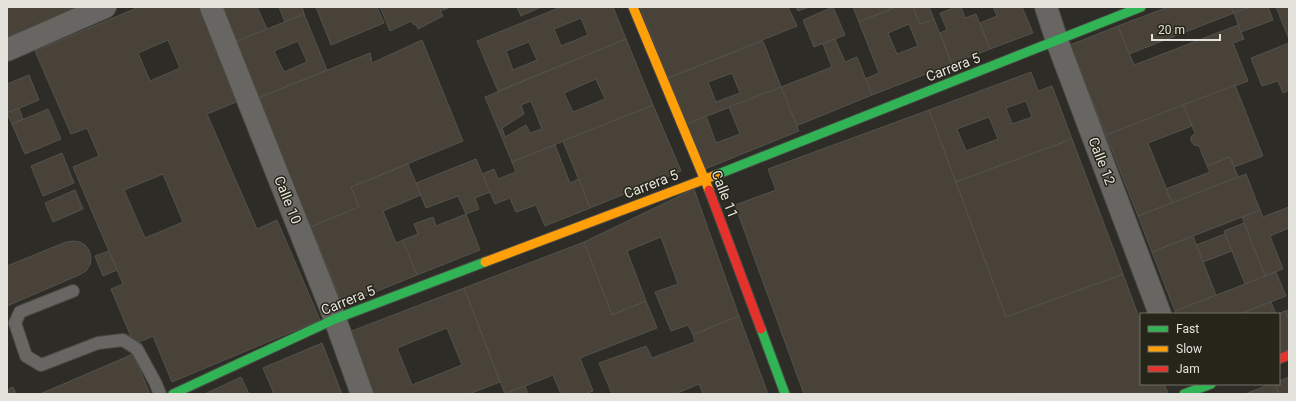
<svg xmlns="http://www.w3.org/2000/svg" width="1296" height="401" font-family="Roboto,sans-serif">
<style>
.building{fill:#484238;stroke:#54524e;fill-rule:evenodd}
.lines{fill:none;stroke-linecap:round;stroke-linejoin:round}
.lane-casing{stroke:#4a4a44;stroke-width:14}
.street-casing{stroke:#4a4a44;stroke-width:24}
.fast-casing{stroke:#4a4a44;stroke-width:11}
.slow-casing{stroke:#4a4a44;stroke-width:11}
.jam-casing{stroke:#4a4a44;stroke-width:11}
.lane{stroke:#676662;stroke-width:12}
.street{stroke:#676662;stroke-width:22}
.fast{stroke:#30b455;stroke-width:9}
.slow{stroke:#ff9f0a;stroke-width:9}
.jam{stroke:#e5322d;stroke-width:9}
.labels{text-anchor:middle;stroke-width:3;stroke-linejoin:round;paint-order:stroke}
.street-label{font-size:14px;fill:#e3e2db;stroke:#26251a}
</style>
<rect width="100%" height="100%" fill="#2d2c26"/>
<!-- building -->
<g class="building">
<polygon points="7,7 81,7 7,37"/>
<path d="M139 7H201L241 100 207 114 257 229 277 220 320 320 172 382 153 336 134 344 111 289 123 284 73 167 99 156 87 128 71 134 35 51ZM168 40 180 68 150 81 138 53ZM163 174 183 222 145 238 124 190Z"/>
<polygon points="220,7 257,7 267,29 235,42"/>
<polygon points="279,7 302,7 304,14 285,22"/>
<polygon points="316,7 377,7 384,23 331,45"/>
<polygon points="380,7 451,7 440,11 443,16 418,29 416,24 414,25 411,21 390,31"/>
<polygon points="517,7 541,7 521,16"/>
<path d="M561 7H613L626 39 498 91 477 41ZM581 18 588 35 561 46 554 29ZM529 42 537 60 513 70 506 51Z"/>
<polygon points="640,7 788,7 797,26 668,78"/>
<polygon points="796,7 809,7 798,11"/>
<polygon points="833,7 845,35 814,47 803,20"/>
<polygon points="853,7 896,7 859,22"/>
<path d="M896 7H913L920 24 934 19 952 64 872 95 865 79 879 73 859 22ZM909 24 918 46 897 54 888 33Z"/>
<polygon points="913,7 929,7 934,19 920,24"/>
<polygon points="956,7 961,7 965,18 976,14 990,49 952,64 940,33 947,30 940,13"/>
<polygon points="993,7 1022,7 1033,33 990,49 980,23 997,16"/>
<polygon points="1168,7 1231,7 1234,13 1129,54 1118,26"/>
<polygon points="1231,7 1250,7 1234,13"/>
<polygon points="1250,7 1268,7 1273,20 1241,32 1234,13"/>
<polygon points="1276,7 1289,7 1289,39"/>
<path d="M304 14 327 70 258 98 235 42ZM298 41 307 62 284 72 274 51Z"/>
<polygon points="1238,25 1244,39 1233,43 1248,81 1106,135 1070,45 1118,26 1134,65"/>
<path d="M626 39 653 105 512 162 485 97ZM596 79 605 99 573 112 564 93ZM531 101 542 129 530 133 526 125 505 137 502 128 524 114 521 105Z"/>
<polygon points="835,39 845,62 857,57 872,95 796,126 781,87 832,67 823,44"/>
<polygon points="422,40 463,141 351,187 359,207 311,227 258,98 370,53 372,63"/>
<path d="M763 41 781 87 687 124 668 78ZM732 73 740 93 716 102 708 82Z"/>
<polygon points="1289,43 1289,77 1288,77 1289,90 1283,93 1278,81 1262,86 1251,58"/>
<path d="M1031 72 1038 91 1052 86 1072 139 956 182 929 110ZM1026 101 1032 117 1012 124 1006 108ZM989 117 998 139 966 151 957 129Z"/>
<polygon points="29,75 39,100 8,113 7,84"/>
<polygon points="1235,85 1263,156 1234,167 1230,157 1207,166 1199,146 1194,145 1191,141 1191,137 1195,133 1183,105"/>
<polygon points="781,87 799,131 705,169 687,124 706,116 716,143 740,134 729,107"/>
<polygon points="653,105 681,171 590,208 563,141"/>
<polygon points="1183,105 1192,126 1148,143 1172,203 1138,216 1106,135"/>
<polygon points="19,108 23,119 12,124 7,113"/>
<polygon points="48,109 61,139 25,154 12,124"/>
<polygon points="929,110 1006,317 1123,274 1141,323 1141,384 1164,384 1168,393 804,394 735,205 776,190 768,169"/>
<polygon points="1072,139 1123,274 1006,317 956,182"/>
<polygon points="555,145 570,183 579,179 590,208 545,226 536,205 516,212 510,198 495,204 482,174 494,169 498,179 516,172 512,162"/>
<polygon points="62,153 74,183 43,196 31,166"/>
<polygon points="1230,157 1238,177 1172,203 1166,189 1210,172 1207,166"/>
<polygon points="476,159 490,192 475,198 479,209 466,214 458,196 426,208 416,183"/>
<polygon points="408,164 421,195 383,211 396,243 403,240 417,275 343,305 311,227 359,207 351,187"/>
<polygon points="1246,174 1260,210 1152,252 1138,216"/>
<polygon points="694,189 739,316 693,335 688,325 671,331 655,292 678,284 661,237 627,251 646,301 612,315 584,242"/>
<polygon points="75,190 83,209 53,222 45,203"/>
<polygon points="1289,207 1289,228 1270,236 1283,269 1265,276 1242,217 1260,210 1263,217"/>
<polygon points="466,214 480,250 417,275 403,240 418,234 414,224 433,217 436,226"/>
<polygon points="1244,223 1265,276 1245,284 1224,231"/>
<polygon points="1225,234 1232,251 1203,262 1196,245"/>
<polygon points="1193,236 1216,295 1175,311 1152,252"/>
<polygon points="73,241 80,242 85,245 89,250 91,258 90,265 86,271 79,275 7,306 7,266 66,242"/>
<polygon points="584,242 612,315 646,301 657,328 580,358 593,391 585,394 561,394 553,375 505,394 464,288"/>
<polygon points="109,251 117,270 103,276 95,256"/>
<polygon points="1276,272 1286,296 1239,314 1176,314 1175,311"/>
<path d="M464 288 500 382 469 394H373L349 332ZM447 328 462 365 412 385 397 348Z"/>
<polygon points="1271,302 1276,314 1243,314 1243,313"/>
<polygon points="1289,310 1289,320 1285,311"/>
<polygon points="1285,311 1289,320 1289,349 1279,352 1279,314 1278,314"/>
<polygon points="739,316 768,394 703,394 699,384 675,394 612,394 599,363 646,346 652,358 695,342 693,335"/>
<polygon points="322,343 342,394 274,394 263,368"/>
<polygon points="133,354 150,394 40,394 117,361"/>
<polygon points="241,377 249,394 207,394 207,393"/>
<polygon points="1289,377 1289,394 1279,394 1275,384 1279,384 1279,381"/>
<polygon points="1271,384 1275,384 1279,394 1245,394"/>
<polygon points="525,386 528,394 505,394"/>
<polygon points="13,387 16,394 7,394 7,390"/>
</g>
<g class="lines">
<!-- lane casing -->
<g class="lane-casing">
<polyline id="lane" points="73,291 20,312 15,323 26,356 41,365 98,343 123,340 137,349 155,382 160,394"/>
</g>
<!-- street casing -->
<g class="street-casing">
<g id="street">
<polyline points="211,7 335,319 362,394"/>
<polyline points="1046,7 1057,41 1160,314"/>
<polyline points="7,50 105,7"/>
</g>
</g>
<!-- fast casing -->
<g class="fast-casing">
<g id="fast">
<polyline points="716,175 1141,7"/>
<polyline points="761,329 785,394"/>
<polyline points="173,394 335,319 485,262"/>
<polyline points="1184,394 1211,384"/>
</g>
</g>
<!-- slow casing -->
<g class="slow-casing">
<g id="slow">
<polyline points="633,7 709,190"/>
<polyline points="485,262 716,175"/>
</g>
</g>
<!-- jam casing -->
<g class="jam-casing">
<g id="jam">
<polyline points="709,190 761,329"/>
<polyline points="1279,359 1289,355"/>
</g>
</g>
<!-- lane -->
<use href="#lane" class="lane"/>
<!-- street -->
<use href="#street" class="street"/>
<!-- fast -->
<use href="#fast" class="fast"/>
<!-- slow -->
<use href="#slow" class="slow"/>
<!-- jam -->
<use href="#jam" class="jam"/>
</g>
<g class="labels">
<!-- street labels -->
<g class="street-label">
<text transform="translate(953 67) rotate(-21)" y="5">Carrera 5</text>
<text transform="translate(1102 161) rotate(69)" y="5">Calle 12</text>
<text transform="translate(651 184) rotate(-21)" y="5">Carrera 5</text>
<text transform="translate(725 194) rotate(69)" y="5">Calle 11</text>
<text transform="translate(288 200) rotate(68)" y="5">Calle 10</text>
<text transform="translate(348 300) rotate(-22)" y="5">Carrera 5</text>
</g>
</g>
<!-- border -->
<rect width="1296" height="401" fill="none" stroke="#e3e2db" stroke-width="16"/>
<!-- legend -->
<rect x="1140" y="313" width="140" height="72" fill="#26251a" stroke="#727167"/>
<rect x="1148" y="326" width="20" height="6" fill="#30b455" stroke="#727167"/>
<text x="1176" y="333" font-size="12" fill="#e3e2db">Fast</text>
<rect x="1148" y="346" width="20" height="6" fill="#ff9f0a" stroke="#727167"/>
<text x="1176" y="353" font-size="12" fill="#e3e2db">Slow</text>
<rect x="1148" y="366" width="20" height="6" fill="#e5322d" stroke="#727167"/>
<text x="1176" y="373" font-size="12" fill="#e3e2db">Jam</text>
<!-- scale -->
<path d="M1152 34v6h68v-6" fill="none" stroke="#e3e2db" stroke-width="2"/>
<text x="1158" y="34" font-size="12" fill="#e3e2db" stroke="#26251a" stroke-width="3" paint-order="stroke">20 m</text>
</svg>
